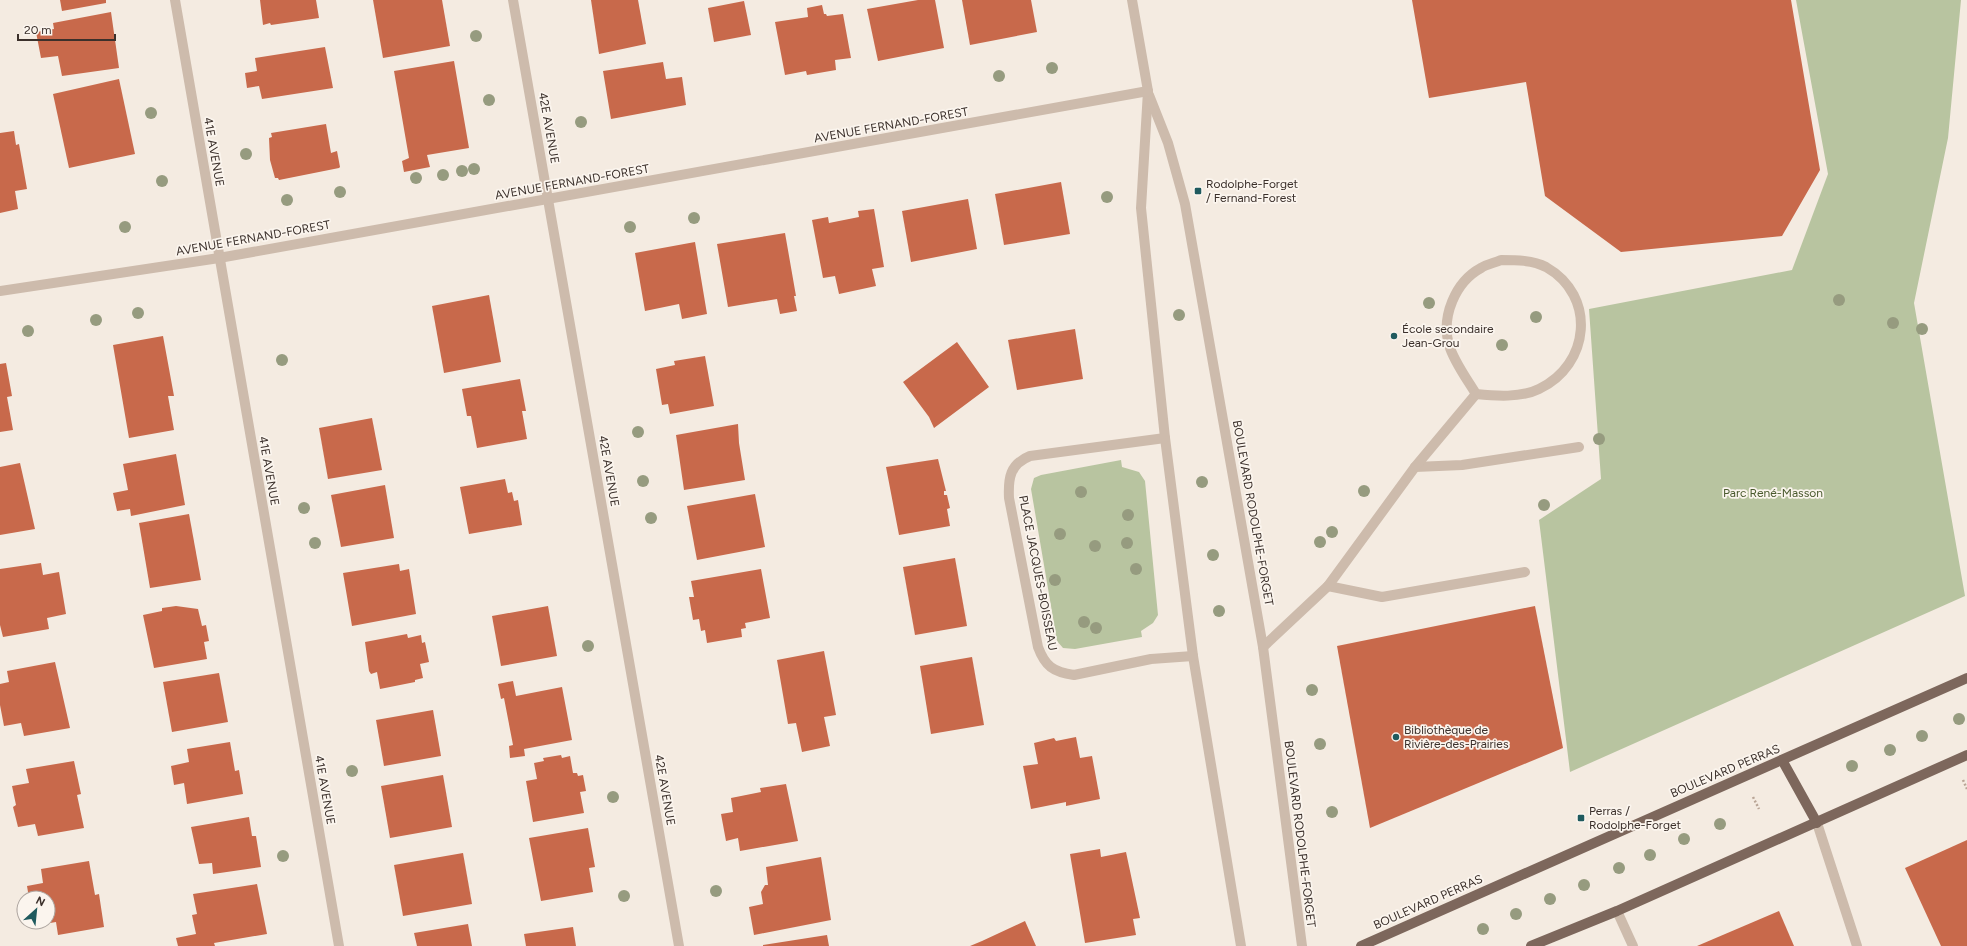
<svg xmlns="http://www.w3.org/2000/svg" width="1967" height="946" font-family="Figtree,sans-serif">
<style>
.green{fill:#b8c4a0}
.building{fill:#c8694b}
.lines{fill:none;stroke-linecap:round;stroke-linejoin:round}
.path{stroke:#b9a596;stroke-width:2.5;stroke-dasharray:2 2;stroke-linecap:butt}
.minor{stroke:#cdbbac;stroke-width:10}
.major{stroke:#7d675c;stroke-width:10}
.tree{fill:#969b7f}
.poi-dot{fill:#1f5a5e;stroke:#fbf5ee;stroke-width:1.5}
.labels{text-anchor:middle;stroke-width:3.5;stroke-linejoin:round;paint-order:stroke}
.street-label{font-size:12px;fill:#3b302b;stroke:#fbf5ee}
.poi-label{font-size:12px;fill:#3b302b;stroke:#fbf5ee;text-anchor:start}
.park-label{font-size:12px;fill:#4a5a2e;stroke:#fbf5ee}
</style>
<rect width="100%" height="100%" fill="#f4ebe1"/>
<!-- green -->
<g class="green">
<polygon points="1796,0 1961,0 1948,138 1914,303 1965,596 1570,772 1539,520 1601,479 1589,309 1792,270 1828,174"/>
<polygon points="1121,460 1122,467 1139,472 1145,481 1158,615 1153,623 1141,631 1142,637 1075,649 1063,648 1057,641 1031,489 1034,478 1041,475"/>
</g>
<!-- building -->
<g class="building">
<polygon points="60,0 106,0 106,3 62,11"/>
<polygon points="260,0 316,0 319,18 271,25 270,23 263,25"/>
<polygon points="373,0 442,0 450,46 383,58"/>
<polygon points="591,0 638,0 646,44 599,54"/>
<polygon points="918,0 935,0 944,48 878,61 867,9"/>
<polygon points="962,0 1031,0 1037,32 970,45"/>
<polygon points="1412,0 1791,0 1820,170 1782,236 1621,252 1545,196 1526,82 1429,98"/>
<polygon points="744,1 751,35 714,42 708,8"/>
<polygon points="822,5 824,14 826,14 827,16 843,14 851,58 835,60 836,70 807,75 806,71 785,75 775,22 808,17 807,8"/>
<polygon points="111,12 119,68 62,76 58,56 41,58 36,32 54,29 53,23"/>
<polygon points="325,47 333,88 262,99 259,86 247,88 245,73 257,71 255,58"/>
<polygon points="454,61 469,148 427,155 430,167 404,172 402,161 409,158 394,71"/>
<polygon points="663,62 666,79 682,77 686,105 611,119 603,71"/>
<polygon points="119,79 135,154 69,168 53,94"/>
<polygon points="326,124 331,153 337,151 340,167 339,168 279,180 278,178 275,178 270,160 269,138 272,137 271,133"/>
<polygon points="14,131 16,145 19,144 27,189 15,191 18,209 0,213 0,133"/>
<polygon points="1061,182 1070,234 1004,245 995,194"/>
<polygon points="968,199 977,249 911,262 902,211"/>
<polygon points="874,209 884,267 872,269 876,286 839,294 835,276 823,278 812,220 828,217 829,223 859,217 858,211"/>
<polygon points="785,233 796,296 794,296 797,311 780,314 777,299 728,307 717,244"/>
<polygon points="695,242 707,314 682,319 679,304 645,311 635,253"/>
<polygon points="489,295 501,362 444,373 432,306"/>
<polygon points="1075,329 1083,379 1017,390 1008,340"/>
<polygon points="163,336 174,396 168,396 174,430 129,438 113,345"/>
<polygon points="957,342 989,387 934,428 929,417 903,382"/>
<polygon points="705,356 714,406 670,414 668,404 662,405 656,369 675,365 674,361"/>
<polygon points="6,363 12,396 7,397 13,430 0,432 0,364"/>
<polygon points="520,379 526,411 522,411 527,439 477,448 471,416 467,416 462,389"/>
<polygon points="372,418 382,470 328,479 319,428"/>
<polygon points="738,424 739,443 745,480 684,490 676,435"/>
<polygon points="176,454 185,505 131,516 130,509 117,511 113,493 128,490 123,464"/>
<polygon points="938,459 946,491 944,491 944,495 947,495 950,508 947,509 950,526 899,535 886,467"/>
<polygon points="20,463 35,529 0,535 0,467"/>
<polygon points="505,479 508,493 512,492 514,501 518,500 522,525 469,534 460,487"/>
<polygon points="385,485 394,538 341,547 331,495"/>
<polygon points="755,494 765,547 697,560 687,506"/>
<polygon points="189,514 201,580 150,588 139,523"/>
<polygon points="955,558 967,626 915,635 903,567"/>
<polygon points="41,563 43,575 59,572 66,614 47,618 49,629 3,637 0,625 0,569"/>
<polygon points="399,564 400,571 409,569 416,614 352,626 343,573"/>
<polygon points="761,569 770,618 745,623 746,628 741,629 742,637 707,643 705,630 701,631 699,619 693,620 689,597 694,597 691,581"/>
<polygon points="176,606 198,609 202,626 206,625 209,641 204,642 207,659 154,668 143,615 162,611 162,608"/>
<polygon points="548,606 557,656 501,666 492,616"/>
<polygon points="1535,606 1563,748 1370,828 1337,646"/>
<polygon points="407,634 408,638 421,635 422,643 425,642 429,662 420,664 423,678 415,680 415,682 380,689 377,672 371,674 369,671 365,642"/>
<polygon points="824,651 836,715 824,717 830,746 802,752 796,723 788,724 777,660"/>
<polygon points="972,657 984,725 931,734 920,666"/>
<polygon points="55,662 70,728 24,736 21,723 4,726 0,705 0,684 9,682 7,671"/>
<polygon points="219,673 228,722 172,732 163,682"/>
<polygon points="513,681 516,696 562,687 572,740 524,749 525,756 510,758 509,746 513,745 504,698 501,699 498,684"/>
<polygon points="433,710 441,756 384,766 376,720"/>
<polygon points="1076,737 1080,758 1092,756 1100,799 1066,806 1066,802 1031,809 1023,766 1038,764 1034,743 1054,738 1056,741"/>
<polygon points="230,742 235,771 239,770 243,794 187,804 184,783 174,785 171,766 189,762 187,749"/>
<polygon points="561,755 562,758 570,756 573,773 577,773 578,776 583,775 586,791 580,792 584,813 533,822 526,781 537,779 534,763 544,761 543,758"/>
<polygon points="74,761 81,794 77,795 84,828 38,836 35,824 18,827 13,807 16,805 12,786 29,783 26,769"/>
<polygon points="443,775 452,827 390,838 381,786"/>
<polygon points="786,784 798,841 740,851 738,838 726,841 721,814 733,812 731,798 761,792 760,788"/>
<polygon points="249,817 252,836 256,836 261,867 213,874 212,863 199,864 191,827"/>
<polygon points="588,828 595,867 589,868 593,892 541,901 529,838"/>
<polygon points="1967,840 1967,946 1941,946 1905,868"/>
<polygon points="1100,849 1101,857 1126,852 1140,918 1133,919 1136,935 1085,943 1070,854"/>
<polygon points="463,853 472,904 403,916 394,865"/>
<polygon points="821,857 831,920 754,935 749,907 763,904 761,892 765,885 768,885 766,867"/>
<polygon points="89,861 95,895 99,894 104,927 58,935 56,922 38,925 38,922 48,922 48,898 29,898 27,886 43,883 41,869"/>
<polygon points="257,884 267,934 214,943 215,946 178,946 176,938 196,934 192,915 197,914 193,894"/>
<polygon points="1779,911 1794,946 1697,946"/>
<polygon points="1025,921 1036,946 970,946 982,941"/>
<polygon points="468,924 472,946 417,946 414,933"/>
<polygon points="573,927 576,946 526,946 524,934"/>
<polygon points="827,935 829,946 763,946 763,945"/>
</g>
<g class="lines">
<!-- path -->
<g class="path">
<polyline points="1963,780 1967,789"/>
<polyline points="1753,797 1759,809"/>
</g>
<!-- minor -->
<g class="minor">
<polyline points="175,0 339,946"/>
<polyline points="513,0 679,946"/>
<polyline points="1132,0 1148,91 1141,208 1165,438 1193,656 1241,946"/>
<polyline points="1149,95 1168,143 1185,204 1263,647 1302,946"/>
<path d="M1501 260C1516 260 1533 260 1546 267 1597 296 1590 365 1539 389 1521 398 1495 396 1476 394 1467 379 1454 362 1449 345 1441 317 1455 282 1481 268 1487 264 1495 263 1501 260Z"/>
<polyline points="0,291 219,258 1148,91"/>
<path d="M1165 438 1030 456C1010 464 1008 478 1009 498L1038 647C1045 666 1053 672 1074 675L1151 659 1193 656"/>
<polyline points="1415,467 1462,465 1579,447"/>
<polyline points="1328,586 1382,597 1525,572"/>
<polyline points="1263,647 1328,586 1415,467 1476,394"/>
<polyline points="1817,823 1857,946"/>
<polyline points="1617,911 1633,946"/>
</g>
<!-- major -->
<g class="major">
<polyline points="1782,760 1817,823"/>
<polyline points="1361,946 1967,678"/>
<polyline points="1531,946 1617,911 1967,755"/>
</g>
</g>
<!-- trees -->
<g class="tree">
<circle cx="476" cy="36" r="6"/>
<circle cx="1052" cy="68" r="6"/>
<circle cx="999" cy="76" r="6"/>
<circle cx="489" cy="100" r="6"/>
<circle cx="151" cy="113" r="6"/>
<circle cx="581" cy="122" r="6"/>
<circle cx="246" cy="154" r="6"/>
<circle cx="474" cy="169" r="6"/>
<circle cx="462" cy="171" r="6"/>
<circle cx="443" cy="175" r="6"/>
<circle cx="416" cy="178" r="6"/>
<circle cx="162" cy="181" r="6"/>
<circle cx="340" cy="192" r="6"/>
<circle cx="1107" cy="197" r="6"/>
<circle cx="287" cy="200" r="6"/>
<circle cx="694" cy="218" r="6"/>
<circle cx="125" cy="227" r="6"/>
<circle cx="630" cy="227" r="6"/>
<circle cx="1839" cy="300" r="6"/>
<circle cx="1429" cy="303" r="6"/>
<circle cx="138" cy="313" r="6"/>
<circle cx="1179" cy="315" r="6"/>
<circle cx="1536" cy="317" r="6"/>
<circle cx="96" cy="320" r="6"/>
<circle cx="1893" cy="323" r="6"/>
<circle cx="1922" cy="329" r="6"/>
<circle cx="28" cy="331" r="6"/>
<circle cx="1502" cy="345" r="6"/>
<circle cx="282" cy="360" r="6"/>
<circle cx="638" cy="432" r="6"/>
<circle cx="1599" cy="439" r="6"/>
<circle cx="643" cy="481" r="6"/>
<circle cx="1202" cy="482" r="6"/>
<circle cx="1364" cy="491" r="6"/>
<circle cx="1081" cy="492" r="6"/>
<circle cx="1544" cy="505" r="6"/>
<circle cx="304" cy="508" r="6"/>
<circle cx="1128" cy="515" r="6"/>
<circle cx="651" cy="518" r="6"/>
<circle cx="1332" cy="532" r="6"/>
<circle cx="1060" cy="534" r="6"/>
<circle cx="1320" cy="542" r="6"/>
<circle cx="315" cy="543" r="6"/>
<circle cx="1127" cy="543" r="6"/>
<circle cx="1095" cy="546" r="6"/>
<circle cx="1213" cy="555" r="6"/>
<circle cx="1136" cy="569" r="6"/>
<circle cx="1055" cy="580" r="6"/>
<circle cx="1219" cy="611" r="6"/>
<circle cx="1084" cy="622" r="6"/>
<circle cx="1096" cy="628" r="6"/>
<circle cx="588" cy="646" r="6"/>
<circle cx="1312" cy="690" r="6"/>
<circle cx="1959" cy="719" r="6"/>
<circle cx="1922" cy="736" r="6"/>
<circle cx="1320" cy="744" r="6"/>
<circle cx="1890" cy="750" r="6"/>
<circle cx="1852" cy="766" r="6"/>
<circle cx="352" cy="771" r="6"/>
<circle cx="613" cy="797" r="6"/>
<circle cx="1332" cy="812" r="6"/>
<circle cx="1720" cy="824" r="6"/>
<circle cx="1684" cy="839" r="6"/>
<circle cx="1650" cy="855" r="6"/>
<circle cx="283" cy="856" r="6"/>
<circle cx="1619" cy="868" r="6"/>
<circle cx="1584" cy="885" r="6"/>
<circle cx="716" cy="891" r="6"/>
<circle cx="624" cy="896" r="6"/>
<circle cx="1550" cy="899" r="6"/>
<circle cx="1516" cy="914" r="6"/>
<circle cx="1483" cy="929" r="6"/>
</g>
<!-- markers -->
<g class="poi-dot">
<rect x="1194" y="187" width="8" height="8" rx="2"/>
<circle cx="1394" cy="336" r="4"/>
<circle cx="1396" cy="737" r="4"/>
<rect x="1577" y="814" width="8" height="8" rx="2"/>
</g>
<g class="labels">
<!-- street labels -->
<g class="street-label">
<text transform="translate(891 125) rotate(-10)" y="4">AVENUE FERNAND-FOREST</text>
<text transform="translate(549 128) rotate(80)" y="4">42E AVENUE</text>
<text transform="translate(214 152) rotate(80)" y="4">41E AVENUE</text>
<text transform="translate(572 182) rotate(-10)" y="4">AVENUE FERNAND-FOREST</text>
<text transform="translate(253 238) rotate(-10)" y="4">AVENUE FERNAND-FOREST</text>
<text transform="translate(269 471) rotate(80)" y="4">41E AVENUE</text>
<text transform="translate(609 471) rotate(80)" y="4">42E AVENUE</text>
<text transform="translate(1253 513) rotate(80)" y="4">BOULEVARD RODOLPHE-FORGET</text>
<text transform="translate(1038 573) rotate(79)" y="4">PLACE JACQUES-BOISSEAU</text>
<text transform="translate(1725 771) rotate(-23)" y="4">BOULEVARD PERRAS</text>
<text transform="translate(325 790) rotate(80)" y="4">41E AVENUE</text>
<text transform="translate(665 790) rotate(80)" y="4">42E AVENUE</text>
<text transform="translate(1300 834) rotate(83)" y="4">BOULEVARD RODOLPHE-FORGET</text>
<text transform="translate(1428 902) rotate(-24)" y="4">BOULEVARD PERRAS</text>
</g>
<!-- poi labels -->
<g class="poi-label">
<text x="1206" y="188">Rodolphe-Forget<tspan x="1206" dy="14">/ Fernand-Forest</tspan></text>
<text x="1402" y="333">École secondaire<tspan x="1402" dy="14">Jean-Grou</tspan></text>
<text x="1404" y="734">Bibliothèque de<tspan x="1404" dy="14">Rivière-des-Prairies</tspan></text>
<text x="1589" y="815">Perras /<tspan x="1589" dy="14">Rodolphe-Forget</tspan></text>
</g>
<!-- park labels -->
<g class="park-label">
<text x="1773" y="497">Parc René-Masson</text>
</g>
</g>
<!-- north arrow -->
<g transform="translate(36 910) rotate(27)"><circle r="19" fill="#fbf5ee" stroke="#aea6a0"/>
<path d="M0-3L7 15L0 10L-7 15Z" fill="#1f5a5e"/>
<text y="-6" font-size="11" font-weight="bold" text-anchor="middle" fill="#3b302b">N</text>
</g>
<!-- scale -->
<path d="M18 34v6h97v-6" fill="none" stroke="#3b302b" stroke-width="2"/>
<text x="24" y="34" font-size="12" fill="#3b302b" stroke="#fbf5ee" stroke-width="3" paint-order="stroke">20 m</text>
</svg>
